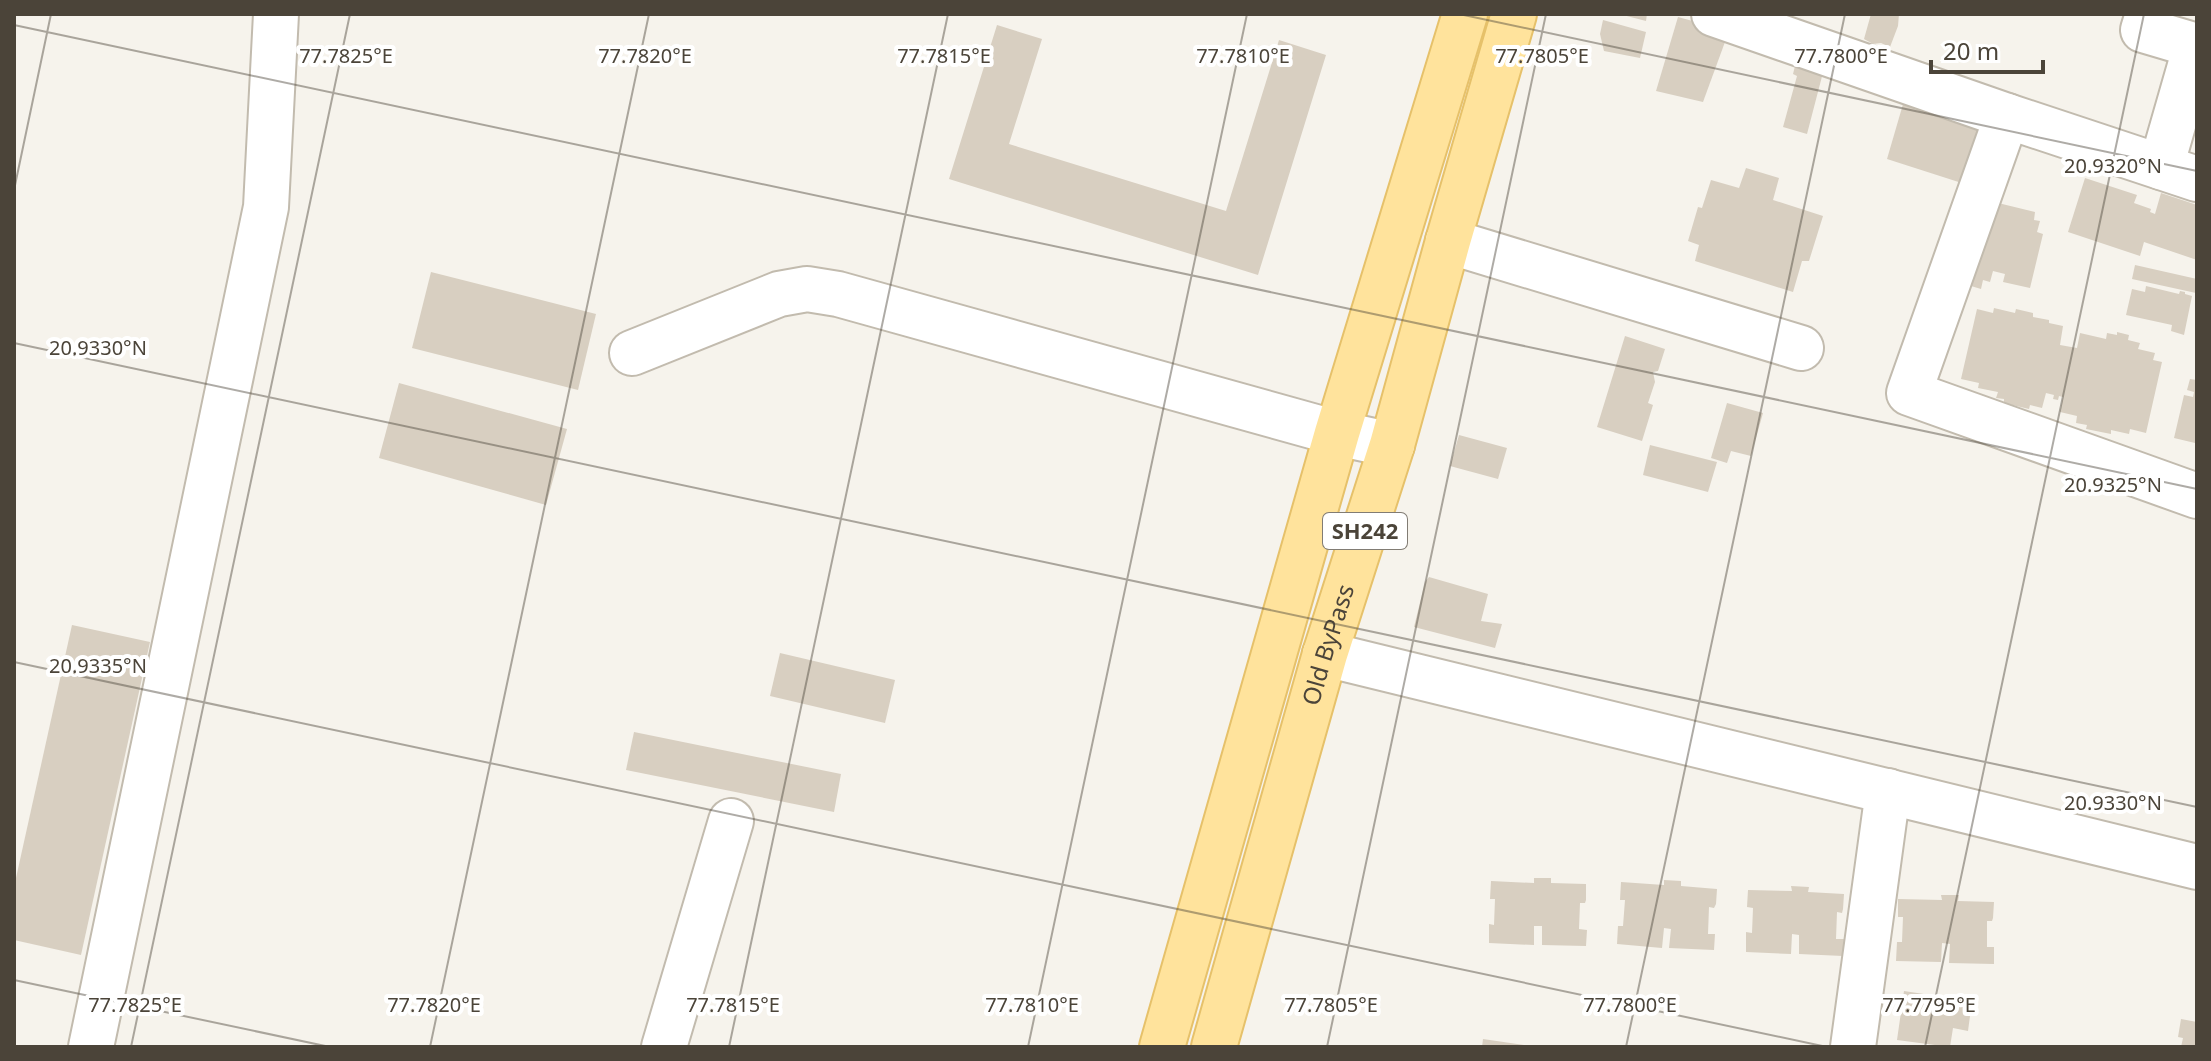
<svg xmlns="http://www.w3.org/2000/svg" width="2211" height="1061" font-family="'Noto Sans',sans-serif">
<style>
.building{fill:#d8cfc1}
.lines{fill:none;stroke-linecap:round;stroke-linejoin:round}
.minor-casing{stroke:#c2bbae;stroke-width:48}
.major-casing{stroke:#e6c16a;stroke-width:48}
.minor{stroke:#fff;stroke-width:44}
.major{stroke:#ffe39c;stroke-width:44}
.ticks{fill:none;stroke:#4b4439;stroke-width:2;stroke-opacity:0.45}
.labels{text-anchor:middle;stroke-width:8;stroke-linejoin:round;paint-order:stroke}
.shield{fill:#fff;stroke:#817c74;stroke-width:2}
.shield-label{font-size:22px;font-weight:bold;fill:#4b4439}
.street-label{font-size:24px;fill:#4b4439;stroke:#fff}
.ticks-label{font-size:20px;text-anchor:middle;fill:#4b4439;stroke:#fff;stroke-width:8;stroke-linejoin:round;paint-order:stroke}
</style>
<rect width="100%" height="100%" fill="#f6f3ec"/>
<!-- building -->
<g class="building">
<polygon points="1619,14 1647,14 1646,21"/>
<polygon points="1871,14 1899,14 1898,26 1890,47 1881,43 1873,44 1864,39"/>
<polygon points="1678,17 1729,31 1703,102 1656,91"/>
<polygon points="1603,20 1646,32 1640,58 1604,51 1600,34"/>
<polygon points="997,25 1042,39 1009,144 1226,211 1279,40 1326,55 1258,275 949,179"/>
<polygon points="1799,50 1826,61 1807,134 1783,127 1797,76 1793,74"/>
<polygon points="1908,87 1989,125 1971,186 1887,159"/>
<polygon points="1746,168 1779,178 1773,200 1823,216 1809,261 1802,261 1793,292 1695,261 1699,245 1688,241 1698,207 1702,208 1711,180 1739,188"/>
<polygon points="2085,178 2137,195 2134,203 2151,209 2150,212 2155,214 2161,193 2197,205 2197,260 2144,242 2140,256 2068,232"/>
<polygon points="1994,202 2035,212 2034,220 2040,221 2037,232 2043,234 2030,288 2003,282 2005,274 1993,271 1990,282 1983,280 1981,289 1971,286"/>
<polygon points="2135,265 2197,279 2196,293 2132,279"/>
<polygon points="431,272 596,314 578,390 412,348"/>
<polygon points="2146,286 2179,294 2180,291 2185,292 2185,294 2192,296 2184,335 2171,331 2172,325 2126,315 2132,289 2145,292"/>
<polygon points="1994,308 2015,313 2016,309 2033,313 2033,317 2049,320 2049,323 2063,326 2060,345 2077,348 2080,333 2106,339 2107,333 2117,335 2117,332 2129,335 2128,340 2140,343 2138,349 2155,353 2153,360 2162,362 2146,433 2130,429 2129,434 2111,430 2111,434 2086,429 2087,425 2076,423 2077,416 2060,412 2063,397 2059,396 2058,400 2053,399 2054,395 2046,393 2042,408 2030,405 2029,409 2004,403 2004,399 1996,398 1998,392 1978,388 1979,383 1961,379 1977,309 1993,313"/>
<polygon points="1625,336 1665,349 1658,371 1653,372 1655,382 1648,403 1653,405 1642,441 1597,427"/>
<polygon points="2190,379 2197,380 2195,443 2174,438 2184,395 2193,397 2194,392 2187,390"/>
<polygon points="399,383 567,429 546,505 379,458"/>
<polygon points="1727,403 1763,413 1751,456 1731,451 1727,463 1711,458"/>
<polygon points="1459,435 1507,448 1498,479 1450,466"/>
<polygon points="1650,445 1717,462 1708,492 1643,475"/>
<polygon points="1429,577 1488,594 1481,621 1502,624 1495,648 1414,627 1425,582"/>
<polygon points="72,625 150,642 81,955 14,940 14,887"/>
<polygon points="780,653 895,680 885,723 770,696"/>
<polygon points="634,732 841,774 834,812 626,770"/>
<polygon points="1534,878 1551,878 1551,883 1586,884 1586,900 1585,903 1580,903 1579,929 1587,930 1586,946 1542,945 1542,926 1534,926 1534,945 1489,943 1489,924 1494,925 1495,899 1490,899 1491,881 1534,883"/>
<polygon points="1664,880 1681,881 1681,886 1717,889 1716,904 1714,908 1709,907 1708,934 1715,934 1714,950 1669,948 1671,929 1664,928 1662,948 1617,944 1618,926 1623,926 1625,900 1620,900 1621,882 1664,885"/>
<polygon points="1791,886 1809,887 1808,892 1844,894 1843,909 1842,913 1837,912 1836,939 1844,939 1843,956 1799,954 1799,935 1792,934 1791,954 1746,952 1746,932 1752,933 1753,908 1747,907 1748,890 1792,891"/>
<polygon points="1941,895 1959,895 1958,901 1994,902 1993,918 1992,921 1987,921 1987,947 1994,947 1994,964 1949,963 1950,944 1942,943 1941,962 1896,961 1897,942 1902,942 1903,917 1898,917 1898,899 1942,900"/>
<polygon points="1904,991 1970,1001 1970,1007 1964,1010 1970,1016 1968,1031 1953,1028 1950,1047 1897,1040"/>
<polygon points="2181,1019 2197,1022 2197,1047 2181,1047 2183,1038 2178,1037"/>
<polygon points="1483,1039 1524,1045 1524,1047 1482,1047"/>
</g>
<g class="lines">
<!-- minor casing -->
<g class="minor-casing">
<g id="minor">
<polyline points="1714,14 2007,116 2197,179"/>
<polyline points="2148,14 2143,30 2197,46"/>
<polyline points="2007,116 1909,393 2197,496"/>
<polyline points="2161,167 2196,45"/>
<polyline points="1448,241 1801,348"/>
<polyline points="632,353 779,294 807,289 838,294 1337,433 1392,445"/>
<polyline points="1325,654 2197,867"/>
<polyline points="91,1047 266,207 276,14"/>
<polyline points="664,1047 731,821"/>
<polyline points="1853,1047 1888,791"/>
</g>
</g>
<!-- major casing -->
<g class="major-casing">
<g id="major">
<polyline points="1162,1047 1337,433 1465,14"/>
<path id="s1" d="M1214 1047 1325 654 1392 445 1448 241 1514 14"/>
</g>
</g>
<!-- minor -->
<use href="#minor" class="minor"/>
<!-- major -->
<use href="#major" class="major"/>
</g>
<!-- ticks -->
<path class="ticks" d="M1459 14 2197 171M14 25 2197 489M14 190 51 14M14 343 2197 807M14 662 1827 1047M14 980 330 1047M131 1047 350 14M430 1047 649 14M729 1047 948 14M1028 1047 1247 14M1327 1047 1546 14M1626 1047 1845 14M1925 1047 2144 14"/>
<g class="labels">
<!-- shield labels -->
<rect class="shield" x="1323" y="513" width="84" height="36" rx="6"/>
<g class="shield-label">
<text x="1365" y="539">SH242</text>
</g>
<!-- street labels -->
<g class="street-label">
<text dy="8" stroke="none"><textPath href="#s1" startOffset="418">Old ByPass</textPath></text>
</g>
</g>
<g class="ticks-label">
<text x="346" y="63">77.7825°E</text>
<text x="645" y="63">77.7820°E</text>
<text x="944" y="63">77.7815°E</text>
<text x="1243" y="63">77.7810°E</text>
<text x="1542" y="63">77.7805°E</text>
<text x="1841" y="63">77.7800°E</text>
<text x="2113" y="173">20.9320°N</text>
<text x="98" y="355">20.9330°N</text>
<text x="2113" y="492">20.9325°N</text>
<text x="98" y="673">20.9335°N</text>
<text x="2113" y="810">20.9330°N</text>
<text x="135" y="1012">77.7825°E</text>
<text x="434" y="1012">77.7820°E</text>
<text x="733" y="1012">77.7815°E</text>
<text x="1032" y="1012">77.7810°E</text>
<text x="1331" y="1012">77.7805°E</text>
<text x="1630" y="1012">77.7800°E</text>
<text x="1929" y="1012">77.7795°E</text>
</g>
<!-- border -->
<rect width="2211" height="1061" fill="none" stroke="#4b4439" stroke-width="32"/>
<!-- scale -->
<path d="M1931 60v12h112v-12" fill="none" stroke="#4b4439" stroke-width="4"/>
<text x="1943" y="60" font-size="24" fill="#4b4439" stroke="#ffffff" stroke-width="6" paint-order="stroke">20 m</text>
</svg>
